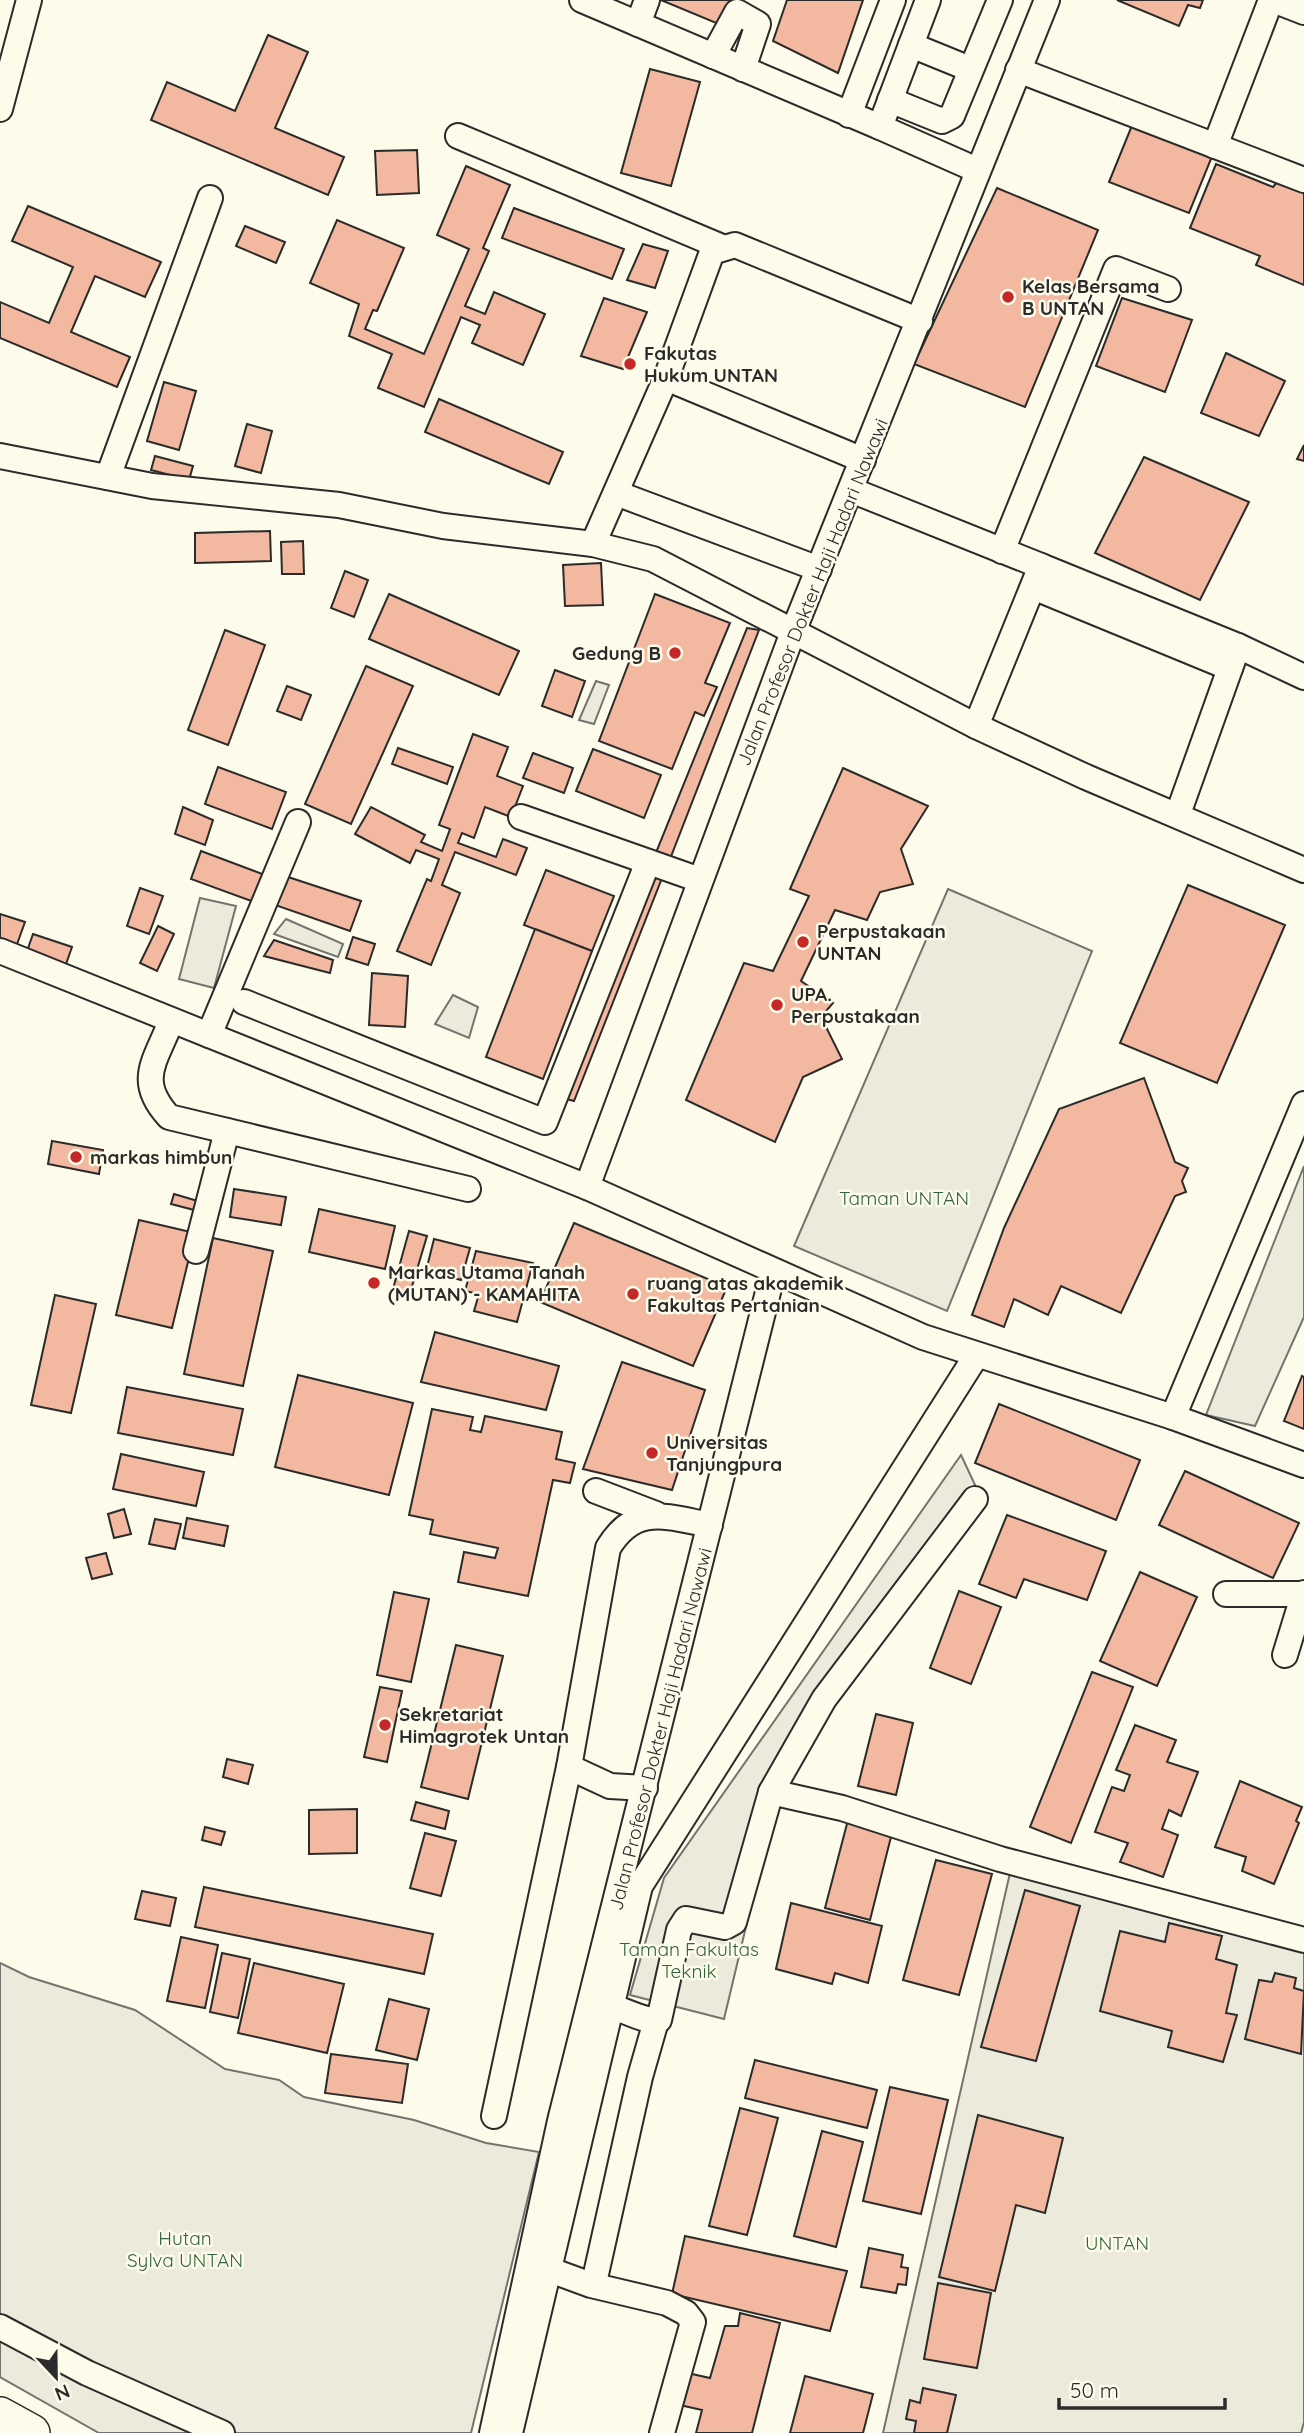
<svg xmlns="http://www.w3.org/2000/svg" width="1304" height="2433" font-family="Quicksand,sans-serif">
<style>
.green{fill:#ecebdb;stroke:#74746e;stroke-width:2}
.building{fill:#f2b8a0;stroke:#2b2b2b;stroke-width:2}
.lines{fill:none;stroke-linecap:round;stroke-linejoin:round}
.minor-casing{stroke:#2b2b2b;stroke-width:28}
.highway-casing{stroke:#2b2b2b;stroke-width:40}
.minor{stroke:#fdfbea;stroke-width:24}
.highway{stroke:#fdfbea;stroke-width:37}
.poi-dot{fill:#c62828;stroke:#fdfbea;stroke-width:2.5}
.labels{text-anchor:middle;stroke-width:5;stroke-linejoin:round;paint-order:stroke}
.poi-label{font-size:19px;font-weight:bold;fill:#2b2b2b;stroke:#fdfbea;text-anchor:start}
.street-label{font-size:19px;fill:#2b2b2b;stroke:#fdfbea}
.park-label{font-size:19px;fill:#34623c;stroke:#fdfbea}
</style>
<rect width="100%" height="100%" fill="#fdfbea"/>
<!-- green -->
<g class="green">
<polygon points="596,681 609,685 594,724 579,720"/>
<polygon points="948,889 1092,951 947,1311 794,1246"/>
<polygon points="200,898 236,906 214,988 179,979"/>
<polygon points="286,919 343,944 338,957 274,934"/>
<polygon points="453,995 478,1007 469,1038 435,1024"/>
<polygon points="1304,1166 1304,1317 1255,1426 1206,1415"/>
<polygon points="961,1455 984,1504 852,1644 776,1801 724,2019 630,1995 664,1878"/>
<polygon points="1012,1864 1304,1945 1304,2422 1301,2433 883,2433"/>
<polygon points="0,1963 29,1977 135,2010 225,2069 279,2080 304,2097 414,2120 486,2143 539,2152 471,2433 99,2433 0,2377"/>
</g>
<!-- building -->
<g class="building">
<polygon points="661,0 732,0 721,25"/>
<polygon points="787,0 863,0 838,73 773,41"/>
<polygon points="1117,0 1203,0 1200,8 1188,5 1179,26"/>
<polygon points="268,35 308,52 275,128 344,157 328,195 151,120 167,82 235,111"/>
<polygon points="650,69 700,82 671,186 621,173"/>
<polygon points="1135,118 1215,149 1189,213 1109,182"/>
<polygon points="417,150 419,193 377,195 375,151"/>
<polygon points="1216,164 1273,187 1278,181 1304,191 1304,285 1256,265 1260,256 1190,228"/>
<polygon points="466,166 510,185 483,248 489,251 465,306 485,314 494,292 545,314 523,365 472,343 480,325 461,317 424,407 378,388 392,354 349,336 359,304 310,283 337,220 404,248 377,311 373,310 365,329 424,354 469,249 437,235"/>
<polygon points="997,188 1098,230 1025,407 914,364"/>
<polygon points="28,206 161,262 145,297 95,276 71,332 130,357 117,387 0,338 0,302 49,323 73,267 12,241"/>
<polygon points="514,208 624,249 612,279 502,238"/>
<polygon points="245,226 285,242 276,263 236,246"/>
<polygon points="643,244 668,251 655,288 627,280"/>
<polygon points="604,298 647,312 623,369 581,356"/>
<polygon points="1122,298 1192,320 1165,392 1096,366"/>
<polygon points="1226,353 1285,381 1259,436 1201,413"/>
<polygon points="164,382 196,391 179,450 147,441"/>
<polygon points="439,399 563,452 549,484 425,432"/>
<polygon points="247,424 272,431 261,473 235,466"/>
<polygon points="1304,445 1304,461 1297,459"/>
<polygon points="155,456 193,466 189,480 151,470"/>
<polygon points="1144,457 1249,502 1200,600 1095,553"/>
<polygon points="270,531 271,561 195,563 195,533"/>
<polygon points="303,541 304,574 282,574 281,542"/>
<polygon points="601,563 603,605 565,606 563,565"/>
<polygon points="345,571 368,580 354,617 331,608"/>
<polygon points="389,594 519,651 499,695 369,639"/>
<polygon points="655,594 730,623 705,683 717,687 704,716 695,712 672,769 599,741"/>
<polygon points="747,628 759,630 670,859 655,855"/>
<polygon points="225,630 265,645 228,745 188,730"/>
<polygon points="366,666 413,686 351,824 305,804"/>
<polygon points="555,670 585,681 572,717 542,706"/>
<polygon points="287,686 311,695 301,720 277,711"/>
<polygon points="473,734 508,747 497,776 523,786 511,817 485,807 474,838 462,833 458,843 496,857 503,839 527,848 516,875 455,852 442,885 460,893 431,965 397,951 427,879 431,881 439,859 416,850 410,863 355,834 371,807 425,835 421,842 442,851 450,829 439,825"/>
<polygon points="398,748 453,767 447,784 392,764"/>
<polygon points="593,749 661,775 644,818 576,791"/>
<polygon points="533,753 573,768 564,793 523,778"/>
<polygon points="218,767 286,792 272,829 205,804"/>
<polygon points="843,768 928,806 901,849 913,884 880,892 867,920 835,910 801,981 833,1003 821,1017 842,1059 803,1077 775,1142 686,1100 744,963 773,971 809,896 790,889"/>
<polygon points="183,807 213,820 205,845 175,834"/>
<polygon points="201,851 265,875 254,902 191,879"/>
<polygon points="546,870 614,896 592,951 524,925"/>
<polygon points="651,870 664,873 574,1101 559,1097"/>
<polygon points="285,876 361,901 350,931 275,905"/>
<polygon points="1188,885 1285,925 1217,1083 1120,1043"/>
<polygon points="140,888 163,896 149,934 127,926"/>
<polygon points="0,914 25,922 16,947 0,942"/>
<polygon points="158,926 174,934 157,971 140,963"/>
<polygon points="535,929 592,951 543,1079 486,1057"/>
<polygon points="33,934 72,947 65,967 26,954"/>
<polygon points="353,937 375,944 368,965 346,958"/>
<polygon points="274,940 333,960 330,973 264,956"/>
<polygon points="372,973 408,976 405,1027 369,1025"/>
<polygon points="1144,1078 1175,1162 1188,1168 1182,1181 1186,1192 1175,1196 1121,1313 1061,1286 1048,1315 1014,1299 1004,1327 972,1315 1004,1228 1059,1109"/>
<polygon points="52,1141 103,1150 99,1174 48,1164"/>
<polygon points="234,1189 286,1197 281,1225 230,1217"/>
<polygon points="174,1194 201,1202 198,1211 171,1204"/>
<polygon points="319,1209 395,1226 385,1269 309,1252"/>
<polygon points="139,1220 195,1233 172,1328 116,1315"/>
<polygon points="574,1223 727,1287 693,1366 540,1302"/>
<polygon points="409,1231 427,1236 410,1293 393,1289"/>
<polygon points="213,1238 273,1251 243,1386 184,1374"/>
<polygon points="434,1239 470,1248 461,1280 426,1271"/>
<polygon points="476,1251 533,1263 517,1322 474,1311 479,1294 465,1291"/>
<polygon points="55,1295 96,1304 71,1413 31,1405"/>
<polygon points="435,1332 559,1366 546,1410 421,1382"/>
<polygon points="622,1362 705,1390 672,1490 583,1469"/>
<polygon points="298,1375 413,1403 389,1495 275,1467"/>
<polygon points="1302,1376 1304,1377 1304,1429 1284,1421"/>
<polygon points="127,1387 243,1409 233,1455 118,1433"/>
<polygon points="999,1404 1140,1460 1116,1520 975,1463"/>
<polygon points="432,1409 473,1417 470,1430 481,1432 485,1416 562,1432 556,1459 575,1463 570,1483 553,1480 528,1596 458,1582 464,1552 495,1558 498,1548 430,1534 433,1520 409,1515"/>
<polygon points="121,1454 204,1472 196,1506 113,1489"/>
<polygon points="1185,1471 1299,1523 1273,1578 1159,1525"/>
<polygon points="124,1509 131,1534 114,1538 108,1514"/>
<polygon points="1007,1515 1106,1551 1087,1600 1024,1579 1016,1598 979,1584"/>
<polygon points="187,1518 228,1526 224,1546 183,1538"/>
<polygon points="155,1519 181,1524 175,1549 149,1544"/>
<polygon points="106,1553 112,1574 92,1579 86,1558"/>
<polygon points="1140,1572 1197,1597 1157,1686 1100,1661"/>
<polygon points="959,1591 1001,1607 971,1684 930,1668"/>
<polygon points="394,1592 429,1599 411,1682 377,1675"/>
<polygon points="456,1645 503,1656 468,1799 421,1787"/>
<polygon points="1092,1672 1133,1687 1071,1843 1030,1827"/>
<polygon points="380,1687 402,1691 387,1762 364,1757"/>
<polygon points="876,1714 913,1723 896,1795 858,1786"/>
<polygon points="1135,1725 1176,1740 1167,1762 1198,1772 1181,1816 1169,1810 1162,1829 1178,1835 1163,1877 1120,1862 1128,1843 1095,1832 1112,1787 1124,1791 1130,1775 1116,1770"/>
<polygon points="227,1759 253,1765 248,1784 223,1777"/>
<polygon points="1240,1781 1302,1807 1296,1821 1299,1823 1274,1884 1242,1871 1246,1857 1215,1847"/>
<polygon points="416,1802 449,1811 445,1829 411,1820"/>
<polygon points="357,1809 357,1853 309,1854 309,1810"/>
<polygon points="849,1816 893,1829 870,1920 825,1908"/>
<polygon points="205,1827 225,1832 221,1845 202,1840"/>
<polygon points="425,1833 456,1841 441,1896 410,1888"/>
<polygon points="936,1860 992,1874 959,1995 903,1980"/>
<polygon points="204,1887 433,1934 424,1974 195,1927"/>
<polygon points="1025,1890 1080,1906 1036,2061 981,2047"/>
<polygon points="142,1891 176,1898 170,1926 135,1919"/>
<polygon points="791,1903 882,1926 868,1983 835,1973 832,1984 776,1969"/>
<polygon points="1169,1923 1222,1936 1216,1959 1237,1965 1226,2013 1237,2015 1223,2062 1168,2047 1172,2031 1100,2011 1120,1931 1165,1942"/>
<polygon points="181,1937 218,1945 205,2008 167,2001"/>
<polygon points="222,1953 250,1959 238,2018 210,2012"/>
<polygon points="254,1963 344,1984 327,2053 238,2033"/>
<polygon points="1275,1973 1296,1978 1294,1988 1304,1991 1301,2054 1245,2039 1259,1980 1272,1982"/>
<polygon points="389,1999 429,2009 417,2060 376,2050"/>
<polygon points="331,2054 408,2064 402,2103 325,2093"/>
<polygon points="755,2060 877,2090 867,2128 745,2098"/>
<polygon points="890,2087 948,2100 921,2214 863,2201"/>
<polygon points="740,2108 778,2118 747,2235 709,2226"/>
<polygon points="978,2115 1063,2138 1045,2213 1016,2205 995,2291 939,2277"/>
<polygon points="822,2131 863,2142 836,2247 794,2236"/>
<polygon points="685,2236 847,2271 830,2331 672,2294"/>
<polygon points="869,2248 903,2255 901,2267 908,2268 906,2285 898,2284 896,2293 861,2287"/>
<polygon points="938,2283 991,2293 977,2368 924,2359"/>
<polygon points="740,2313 780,2323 752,2433 696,2433 702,2410 675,2404 683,2372 710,2378 725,2326 738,2326"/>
<polygon points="805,2376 873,2394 863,2433 790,2433"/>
<polygon points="923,2388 956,2395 947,2433 914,2433 916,2421 906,2419 910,2400 920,2403"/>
</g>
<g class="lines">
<!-- minor casing -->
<g class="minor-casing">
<g id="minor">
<polyline points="582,0 880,127"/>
<polyline points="928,0 880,127 977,170"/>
<polyline points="1273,0 1304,12"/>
<polyline points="638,24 647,0"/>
<polyline points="911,45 970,69"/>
<polyline points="713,56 737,12 758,24 743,69"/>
<polyline points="1018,70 1304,180"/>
<polyline points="890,100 942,121 952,116 1000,0"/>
<polyline points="0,109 29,0"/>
<polyline points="849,115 893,0"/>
<polyline points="458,136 722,247"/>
<polyline points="1215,146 1271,0"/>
<polyline points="666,378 863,460"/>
<polyline points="0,456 152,486 339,505 443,526 593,544 653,559 976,726 1086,777 1304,870"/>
<polyline points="108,477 210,198"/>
<polyline points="851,490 1041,566 976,726"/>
<polyline points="616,493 819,569"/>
<polyline points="593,544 666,378 712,252 735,245 920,321"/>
<polyline points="1002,551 1116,269 1168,289"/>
<polyline points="1041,566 1238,646"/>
<polyline points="1033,587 1230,668"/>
<polyline points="1178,814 1238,646 1304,677"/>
<polyline points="521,817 700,880"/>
<polyline points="0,951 587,1187 923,1337 1173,1417 1304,1465"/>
<polyline points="244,1002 545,1122 648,862"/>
<path d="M171 1021C156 1061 135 1080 169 1117L468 1189"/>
<polyline points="209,1035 298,822"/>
<polyline points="587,1187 793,632 1047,0"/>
<polyline points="196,1251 227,1131"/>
<polyline points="1173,1417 1304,1104"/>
<polyline points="596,1491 656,1514"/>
<polyline points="1226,1594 1304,1594"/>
<polyline points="1285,1655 1304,1593"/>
<path d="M645 1788 610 1786 569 1767 608 1548C635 1503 667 1517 710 1525"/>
<polyline points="771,1792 824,1699 975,1499"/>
<path d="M597 2005C619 2004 639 2022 659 2020L679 1930 686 1919 725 1927 734 1922 771 1792 842 1808 1000 1859 1304 1940"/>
<polyline points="494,2116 569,1767"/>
<polyline points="534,2271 550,2270 591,2285 667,2303 686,2313 693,2322 662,2433"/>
<polyline points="596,2274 640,2077 656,2021"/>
<polyline points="0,2327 87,2373 222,2433"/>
<polyline points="492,2433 560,2121 773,1272"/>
<polyline points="510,2433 640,1886 976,1356"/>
</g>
</g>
<!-- highway casing -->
<g class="highway-casing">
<polyline id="highway" points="0,2416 31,2433"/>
</g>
<!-- minor -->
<use href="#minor" class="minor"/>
<!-- highway -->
<use href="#highway" class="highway"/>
</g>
<!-- markers -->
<g class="poi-dot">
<circle cx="1008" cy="297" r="7"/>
<circle cx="630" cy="364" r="7"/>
<circle cx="675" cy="653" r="7"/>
<circle cx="803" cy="942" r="7"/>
<circle cx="777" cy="1005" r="7"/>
<circle cx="76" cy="1157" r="7"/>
<circle cx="374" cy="1283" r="7"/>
<circle cx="633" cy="1294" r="7"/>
<circle cx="652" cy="1453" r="7"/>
<circle cx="385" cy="1725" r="7"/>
</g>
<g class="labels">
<!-- poi labels -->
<g class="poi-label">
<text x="1022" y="293">Kelas Bersama<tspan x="1022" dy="22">B UNTAN</tspan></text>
<text x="644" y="360">Fakutas<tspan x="644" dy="22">Hukum UNTAN</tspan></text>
<text x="661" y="660" text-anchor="end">Gedung B</text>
<text x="817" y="938">Perpustakaan<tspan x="817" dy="22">UNTAN</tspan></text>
<text x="791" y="1001">UPA.<tspan x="791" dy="22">Perpustakaan</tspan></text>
<text x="90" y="1164">markas himbun</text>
<text x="388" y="1279">Markas Utama Tanah<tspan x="388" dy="22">(MUTAN) - KAMAHITA</tspan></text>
<text x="647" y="1290">ruang atas akademik<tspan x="647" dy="22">Fakultas Pertanian</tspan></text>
<text x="666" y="1449">Universitas<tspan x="666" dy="22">Tanjungpura</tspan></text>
<text x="399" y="1721">Sekretariat<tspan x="399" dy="22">Himagrotek Untan</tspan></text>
</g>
<!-- street labels -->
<g class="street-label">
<text transform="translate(812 592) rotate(-68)" y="7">Jalan Profesor Dokter Haji Hadari Nawawi</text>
<text transform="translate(660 1729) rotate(-76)" y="7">Jalan Profesor Dokter Haji Hadari Nawawi</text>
</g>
<!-- park labels -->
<g class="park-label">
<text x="904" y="1205">Taman UNTAN</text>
<text x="689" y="1956">Taman Fakultas<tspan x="689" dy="22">Teknik</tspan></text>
<text x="185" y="2245">Hutan<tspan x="185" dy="22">Sylva UNTAN</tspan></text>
<text x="1117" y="2250">UNTAN</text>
</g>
</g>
<!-- north arrow -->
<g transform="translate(56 2377) rotate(158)" stroke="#fdfbea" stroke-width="5" paint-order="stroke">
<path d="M0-5L12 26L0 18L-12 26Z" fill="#2b2b2b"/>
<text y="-10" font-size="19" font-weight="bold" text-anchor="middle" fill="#2b2b2b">N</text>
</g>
<!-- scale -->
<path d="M1059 2398v10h166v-10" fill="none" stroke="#2b2b2b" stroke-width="3.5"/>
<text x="1070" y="2398" font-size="21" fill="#2b2b2b" stroke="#fdfbea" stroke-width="5" paint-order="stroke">50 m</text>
</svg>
